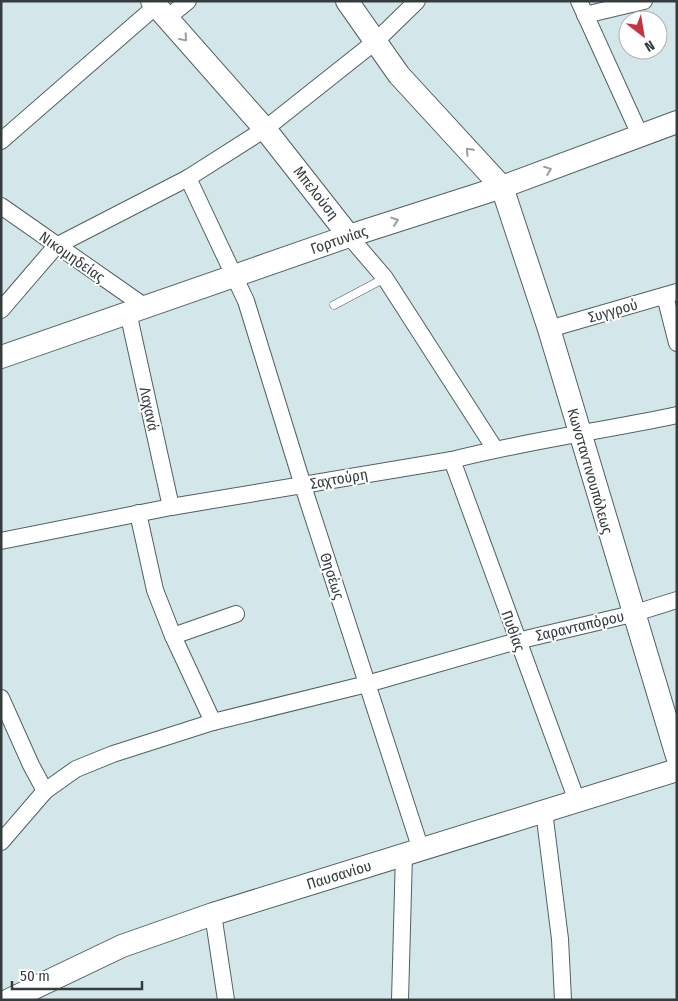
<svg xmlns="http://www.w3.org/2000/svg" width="678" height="1001" font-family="'Fira Sans Condensed',sans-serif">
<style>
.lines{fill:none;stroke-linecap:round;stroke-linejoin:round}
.lane-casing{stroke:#4f6064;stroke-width:9}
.street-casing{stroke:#4f6064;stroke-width:18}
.secondary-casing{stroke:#4f6064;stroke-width:24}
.lane{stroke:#fff;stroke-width:8}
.street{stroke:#fff;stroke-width:16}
.secondary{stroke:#fff;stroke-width:22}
.oneway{stroke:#9a9e9e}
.labels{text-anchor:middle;stroke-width:4;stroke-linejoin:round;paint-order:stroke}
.street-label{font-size:15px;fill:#343c3e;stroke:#fff}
</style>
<rect width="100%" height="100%" fill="#d3e7eb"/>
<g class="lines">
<!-- lane casing -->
<g class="lane-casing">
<polyline id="lane" points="334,305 385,278"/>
</g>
<!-- street casing -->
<g class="street-casing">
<g id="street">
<polyline points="579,1 640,135"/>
<polyline points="585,15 644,1"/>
<polyline points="167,18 188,1"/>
<polyline points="1,141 156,6"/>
<polyline points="188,178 246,301 304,489 421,850"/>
<polyline points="1,206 144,306"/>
<polyline points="349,236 385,278 495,449"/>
<polyline points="665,296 677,343"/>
<polyline points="1,310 56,246 188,178 265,129 376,41 417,1"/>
<polyline points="128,312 171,507"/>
<polyline points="549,329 677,292"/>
<polyline points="452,460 577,801"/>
<polyline points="138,513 155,590 173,636 236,614"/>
<path d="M1 541 171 507 452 460C526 441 602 431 677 415"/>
<polyline points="173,636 213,722"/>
<polyline points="1,698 31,765 45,791"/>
<polyline points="544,811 560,939 563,1000"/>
<polyline points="1,842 45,791 76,769 113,754 213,722 367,684 517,641 632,614 677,600"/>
<polyline points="213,914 226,1000"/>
<polyline points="400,1000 404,854"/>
</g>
</g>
<!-- secondary casing -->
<g class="secondary-casing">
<g id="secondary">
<polyline points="152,1 265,129 349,236"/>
<polyline points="347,1 399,75 502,187 549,329 677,756"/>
<polyline points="1,357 349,236 502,187 677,122"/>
<polyline points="9,1000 122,946 213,914 677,770"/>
</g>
</g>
<!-- lane -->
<use href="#lane" class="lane"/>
<!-- street -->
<use href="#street" class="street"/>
<!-- secondary -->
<use href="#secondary" class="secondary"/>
</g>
<!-- one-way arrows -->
<defs><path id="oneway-chevron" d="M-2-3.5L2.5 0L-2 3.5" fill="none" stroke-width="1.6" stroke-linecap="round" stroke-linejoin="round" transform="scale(1.25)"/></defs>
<g class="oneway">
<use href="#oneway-chevron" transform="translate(184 38) rotate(49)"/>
<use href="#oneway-chevron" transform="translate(469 151) rotate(-133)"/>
<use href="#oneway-chevron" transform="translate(548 170) rotate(-21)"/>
<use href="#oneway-chevron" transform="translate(395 221) rotate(-18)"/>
</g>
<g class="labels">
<!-- street labels -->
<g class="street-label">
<text transform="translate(316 193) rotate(52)" y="5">Μπελούση</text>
<text transform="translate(339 240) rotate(-19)" y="5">Γορτυνίας</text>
<text transform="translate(72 257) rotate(35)" y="5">Νικομηδείας</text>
<text transform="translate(613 311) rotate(-16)" y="5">Συγγρού</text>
<text transform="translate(149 409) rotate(78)" y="5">Λαχανά</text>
<text transform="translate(590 471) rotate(74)" y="5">Κωνσταντινουπόλεως</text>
<text transform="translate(339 479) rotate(-10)" y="5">Σαχτούρη</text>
<text transform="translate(332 576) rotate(72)" y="5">Θησέως</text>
<text transform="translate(580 626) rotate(-13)" y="5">Σαρανταπόρου</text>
<text transform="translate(513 631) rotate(70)" y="5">Πυθίας</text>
<text transform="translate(339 875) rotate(-17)" y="5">Παυσανίου</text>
</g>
</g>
<!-- border -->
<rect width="678" height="1001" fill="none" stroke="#343c3e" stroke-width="5"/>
<!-- north arrow -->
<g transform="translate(643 35) rotate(149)"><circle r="24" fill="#ffffff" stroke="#aeb1b2"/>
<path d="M0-4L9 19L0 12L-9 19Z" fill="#c43440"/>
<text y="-8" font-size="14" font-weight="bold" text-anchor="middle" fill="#343c3e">N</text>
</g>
<!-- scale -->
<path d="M12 981v8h130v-8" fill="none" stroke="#343c3e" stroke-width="2.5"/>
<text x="20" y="981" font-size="15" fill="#343c3e" stroke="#ffffff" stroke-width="4" paint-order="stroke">50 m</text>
</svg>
